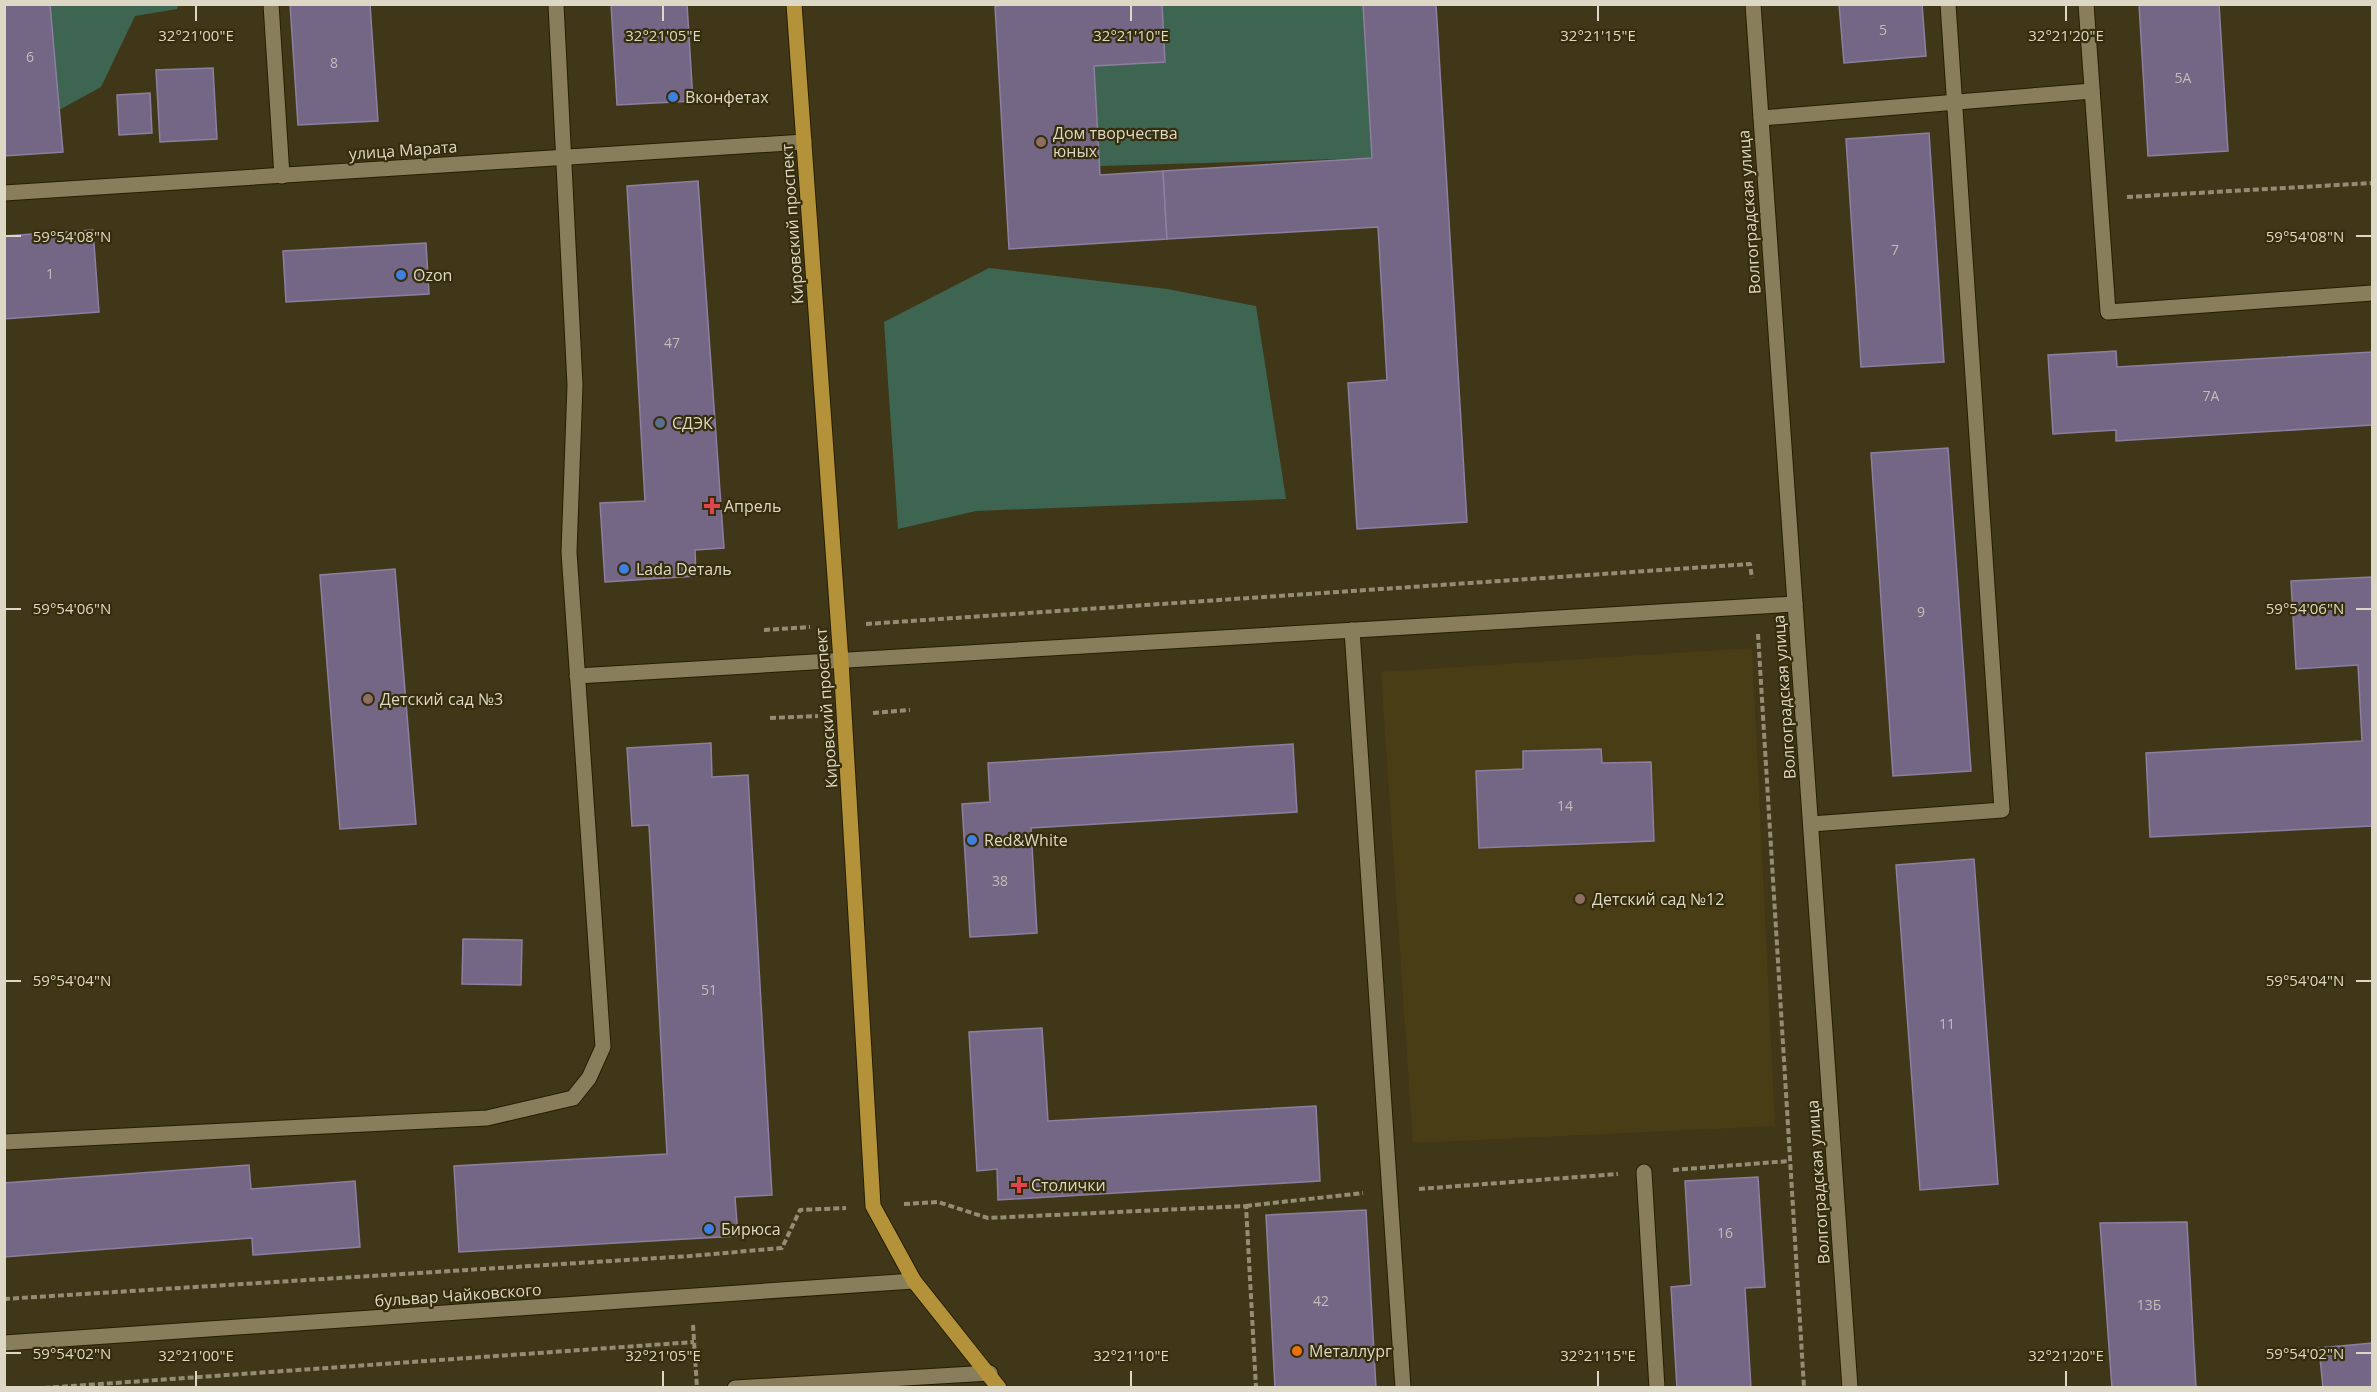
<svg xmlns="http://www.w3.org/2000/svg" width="2377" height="1392" font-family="'Open Sans',sans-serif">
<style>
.built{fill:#483d15}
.green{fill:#3d6552}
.building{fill:#746786;stroke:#8c7f9f;stroke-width:1.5}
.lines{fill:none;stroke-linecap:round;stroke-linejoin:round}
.minor-casing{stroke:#271e00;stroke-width:17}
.major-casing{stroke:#271e00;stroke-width:17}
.path{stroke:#948d75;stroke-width:4;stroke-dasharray:6 3;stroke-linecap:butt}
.minor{stroke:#887e5c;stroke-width:15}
.major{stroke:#b39239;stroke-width:15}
.ticks{fill:none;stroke:#ddd8c6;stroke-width:2}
.shop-dot{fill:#3f7fe0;stroke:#362d0d;stroke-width:2}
.education-dot{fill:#8d6e63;stroke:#362d0d;stroke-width:2}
.service-dot{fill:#5c6f8a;stroke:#362d0d;stroke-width:2}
.health-dot{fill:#e0444e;stroke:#362d0d;stroke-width:2}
.food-dot{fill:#e8710a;stroke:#362d0d;stroke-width:2}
.labels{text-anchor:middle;stroke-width:4.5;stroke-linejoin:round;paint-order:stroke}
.number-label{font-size:14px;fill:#c3bcb6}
.poi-label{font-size:16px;fill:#ddd8c6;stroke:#362d0d;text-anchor:start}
.street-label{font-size:16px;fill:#ddd8c6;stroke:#362d0d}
.ticks-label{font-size:15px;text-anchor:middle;fill:#ddd8c6;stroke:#362d0d;stroke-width:4.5;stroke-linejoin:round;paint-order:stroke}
</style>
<rect width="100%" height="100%" fill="#403718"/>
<!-- built -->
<polygon class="built" points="1752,648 1775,1126 1413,1143 1381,672"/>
<!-- green -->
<g class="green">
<polygon points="50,5 178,5 177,9 135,16 101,87 59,110"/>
<polygon points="1162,5 1363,5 1372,158 1100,166 1094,66 1165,62"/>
<polygon points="989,268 1167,289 1256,306 1286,499 976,511 898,529 884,322"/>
</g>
<!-- building -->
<g class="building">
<polygon points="4,4 50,4 63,152 4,156"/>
<polygon points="290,4 370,4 378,121 298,125"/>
<polygon points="611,4 687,4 693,101 617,105"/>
<polygon points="1016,4 1162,4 1165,62 1094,66 1100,175 1163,171 1167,239 1009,249 995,6"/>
<polygon points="1363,4 1436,4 1467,522 1357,529 1348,383 1387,380 1378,227 1167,239 1163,171 1372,158"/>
<polygon points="1839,4 1922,4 1926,56 1844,63"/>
<polygon points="2139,4 2219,4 2228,151 2148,156"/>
<polygon points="213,68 217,139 160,142 156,70"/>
<polygon points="150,93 152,133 119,135 117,95"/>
<polygon points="1929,133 1944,362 1861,367 1846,139"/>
<polygon points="698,181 724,548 695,550 696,576 605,582 600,503 645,501 627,186"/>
<polygon points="93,230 99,312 4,319 4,236"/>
<polygon points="426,243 429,294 286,302 283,251"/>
<polygon points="2116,351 2117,367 2372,352 2372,425 2116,441 2116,430 2053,434 2048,355"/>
<polygon points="1948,448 1971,771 1893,776 1871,453"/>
<polygon points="395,569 416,824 340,829 320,575"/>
<polygon points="2372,577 2372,826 2150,837 2146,753 2362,741 2358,665 2296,669 2291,581"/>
<polygon points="711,743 712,777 748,775 772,1195 735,1197 738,1236 459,1252 454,1166 667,1154 649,825 632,826 627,748"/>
<polygon points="1293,744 1297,812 1031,828 1037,933 970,937 962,804 990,802 988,763"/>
<polygon points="1601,749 1602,763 1651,762 1654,841 1479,848 1476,771 1523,769 1523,751"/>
<polygon points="1974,859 1998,1184 1920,1190 1896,865"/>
<polygon points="463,939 522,940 521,985 462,984"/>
<polygon points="1042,1028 1048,1121 1316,1106 1320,1181 998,1200 997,1169 977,1171 969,1032"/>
<polygon points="249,1165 251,1189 355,1181 360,1247 253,1255 252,1238 4,1257 4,1183"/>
<polygon points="1758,1177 1765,1287 1745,1288 1751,1388 1677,1388 1671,1287 1691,1285 1685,1181"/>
<polygon points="1366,1210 1376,1388 1275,1388 1266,1215"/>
<polygon points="2187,1222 2196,1388 2112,1388 2100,1223"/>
<polygon points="2372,1343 2372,1388 2323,1388 2319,1348"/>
</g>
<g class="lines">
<!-- minor casing -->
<g class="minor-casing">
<g id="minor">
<polyline points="271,4 282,176"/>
<polyline points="1753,4 1850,1388"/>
<polyline points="2086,4 2108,312 2372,293"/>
<polyline points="1761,118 2092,91"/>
<polyline points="4,193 804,142"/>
<polyline points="1352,630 1403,1388"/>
<polyline points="577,676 1795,604"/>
<polyline points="1811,824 2002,810 1948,4"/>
<polyline points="4,1142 487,1118 573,1098 589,1078 603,1047 569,552 575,385 556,4"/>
<polyline points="1644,1172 1657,1388"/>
<polyline points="4,1343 914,1281"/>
<polyline points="735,1388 990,1373"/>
</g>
</g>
<!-- major casing -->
<g class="major-casing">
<polyline id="major" points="794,4 841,661 873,1206 914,1281 999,1388"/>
</g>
<!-- path -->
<g class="path">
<polyline points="2127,197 2372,183"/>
<polyline points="866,624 1750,564 1752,578"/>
<polyline points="764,630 810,627"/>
<polyline points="1758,634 1804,1388"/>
<polyline points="873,713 910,710"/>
<polyline points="770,718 818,716"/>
<polyline points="1673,1170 1789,1161"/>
<polyline points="1419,1189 1618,1174"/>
<polyline points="904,1204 938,1202 988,1218 1246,1206 1256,1388"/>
<polyline points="1246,1206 1363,1193"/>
<polyline points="4,1299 690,1256 782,1248 800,1210 846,1208"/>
<polyline points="693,1325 697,1388"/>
<polyline points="44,1388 694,1342"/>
</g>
<!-- minor -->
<use href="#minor" class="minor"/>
<!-- major -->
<use href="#major" class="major"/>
</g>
<!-- ticks -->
<path class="ticks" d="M196 6V21M663 6V21M1131 6V21M1598 6V21M2066 6V21M6 236H21M2356 236H2371M6 609H21M2356 609H2371M6 981H21M2356 981H2371M6 1353H21M2356 1353H2371M196 1371V1386M663 1371V1386M1131 1371V1386M1598 1371V1386M2066 1371V1386"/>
<!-- markers -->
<g class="shop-dot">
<circle cx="673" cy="97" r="6"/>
<circle cx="401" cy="275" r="6"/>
<circle cx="624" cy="569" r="6"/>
<circle cx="972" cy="840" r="6"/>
<circle cx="709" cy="1229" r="6"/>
</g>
<g class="education-dot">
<circle cx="1041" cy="142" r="6"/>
<circle cx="368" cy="699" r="6"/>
<circle cx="1580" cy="899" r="6"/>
</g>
<circle class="service-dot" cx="660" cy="423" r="6"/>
<g class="health-dot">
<path d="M709 497h6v6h6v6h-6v6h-6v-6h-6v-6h6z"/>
<path d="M1016 1176h6v6h6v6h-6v6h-6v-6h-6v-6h6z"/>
</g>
<circle class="food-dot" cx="1297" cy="1351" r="6"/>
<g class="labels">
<!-- number labels -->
<g class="number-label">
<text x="1883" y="35">5</text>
<text x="30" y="62">6</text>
<text x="334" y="68">8</text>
<text x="2183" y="83">5А</text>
<text x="1895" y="255">7</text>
<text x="50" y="279">1</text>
<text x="672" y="348">47</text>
<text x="2211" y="401">7А</text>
<text x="1921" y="617">9</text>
<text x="1565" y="811">14</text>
<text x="1000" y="886">38</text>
<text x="709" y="995">51</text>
<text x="1947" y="1029">11</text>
<text x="1725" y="1238">16</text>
<text x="1321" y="1306">42</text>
<text x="2149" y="1310">13Б</text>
</g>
<!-- poi labels -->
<g class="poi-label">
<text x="685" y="103">Вконфетах</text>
<text x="1053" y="139">Дом творчества<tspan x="1053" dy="18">юных</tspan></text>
<text x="413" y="281">Ozon</text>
<text x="672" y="429">СДЭК</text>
<text x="724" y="512">Апрель</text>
<text x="636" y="575">Lada Dеталь</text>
<text x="380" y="705">Детский cад №3</text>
<text x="984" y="846">Red&amp;White</text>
<text x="1592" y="905">Детский cад №12</text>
<text x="1031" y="1191">Столички</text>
<text x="721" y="1235">Бирюса</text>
<text x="1309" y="1357">Металлург</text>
</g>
<!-- street labels -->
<g class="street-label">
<text transform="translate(403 150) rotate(-4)" y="6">улица Марата</text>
<text transform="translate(1749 212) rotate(-94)" y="6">Волгоградская улица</text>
<text transform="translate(792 224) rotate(-94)" y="6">Кировский проспект</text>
<text transform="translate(1784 697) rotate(-94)" y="6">Волгоградская улица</text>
<text transform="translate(826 708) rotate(-94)" y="6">Кировский проспект</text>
<text transform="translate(1818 1182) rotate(-94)" y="6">Волгоградская улица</text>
<text transform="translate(458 1295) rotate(-4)" y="6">бульвар Чайковского</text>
</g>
</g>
<g class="ticks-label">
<text x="196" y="41">32°21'00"E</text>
<text x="663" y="41">32°21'05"E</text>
<text x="1131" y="41">32°21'10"E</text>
<text x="1598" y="41">32°21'15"E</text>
<text x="2066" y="41">32°21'20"E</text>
<text x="72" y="242">59°54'08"N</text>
<text x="2305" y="242">59°54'08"N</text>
<text x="72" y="614">59°54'06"N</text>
<text x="2305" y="614">59°54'06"N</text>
<text x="72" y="986">59°54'04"N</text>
<text x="2305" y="986">59°54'04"N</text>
<text x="72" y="1359">59°54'02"N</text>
<text x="2305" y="1359">59°54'02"N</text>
<text x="196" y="1361">32°21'00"E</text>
<text x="663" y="1361">32°21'05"E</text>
<text x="1131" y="1361">32°21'10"E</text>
<text x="1598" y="1361">32°21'15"E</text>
<text x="2066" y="1361">32°21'20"E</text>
</g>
<!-- border -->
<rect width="2377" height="1392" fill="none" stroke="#ddd8c6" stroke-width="12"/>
</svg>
